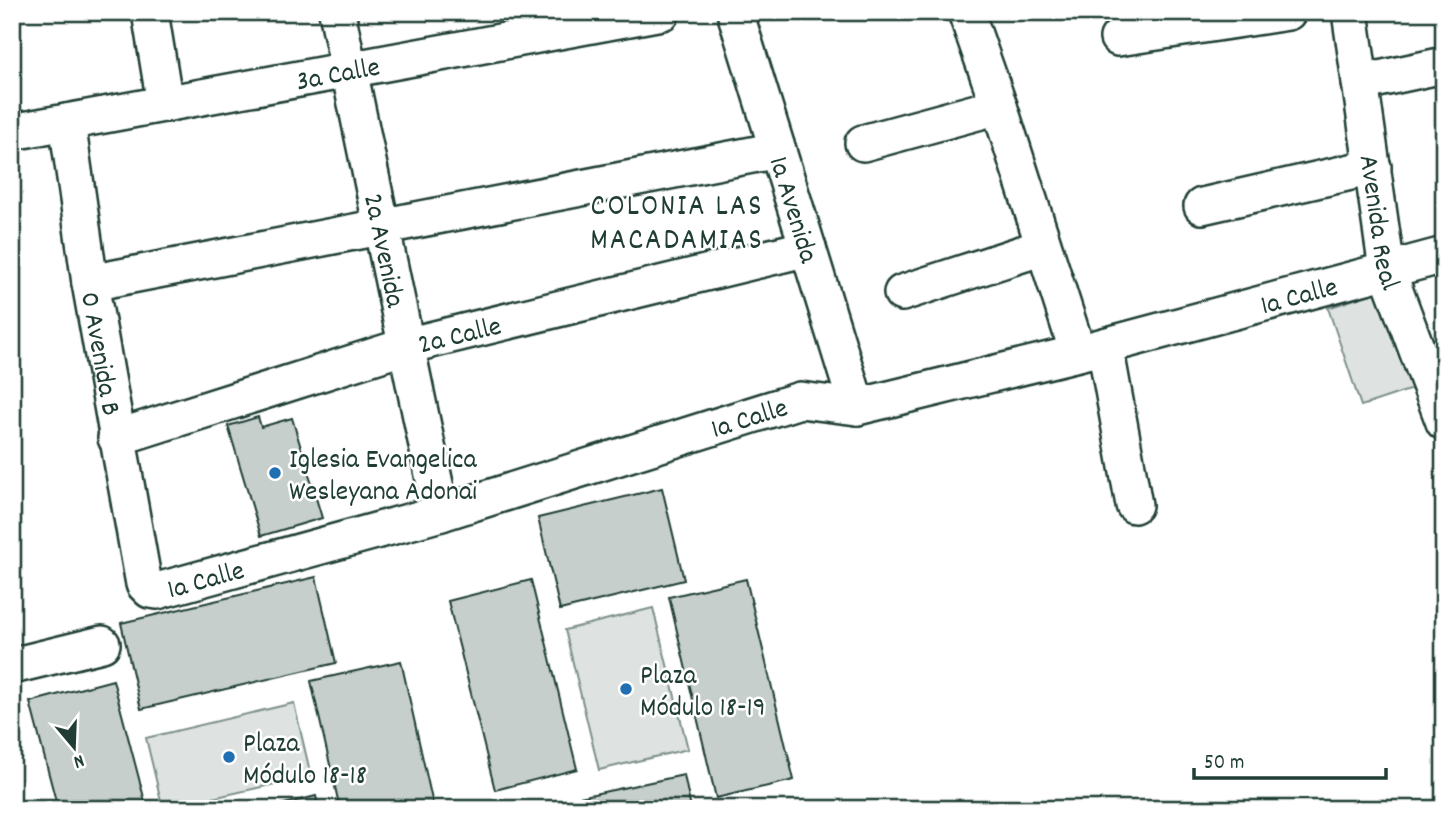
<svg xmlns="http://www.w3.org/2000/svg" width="1456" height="821" font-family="Dekko,sans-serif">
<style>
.green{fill:#dee3e2;stroke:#7e908b;stroke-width:2}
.building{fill:#c7cfcc;stroke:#1f3d34;stroke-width:2}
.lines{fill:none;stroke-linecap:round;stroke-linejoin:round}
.minor-casing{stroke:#1f3d34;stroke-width:40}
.minor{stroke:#fff;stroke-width:35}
.poi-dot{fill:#1f6fb2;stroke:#fff;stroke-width:2.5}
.labels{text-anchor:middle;stroke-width:5;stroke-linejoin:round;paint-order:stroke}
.street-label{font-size:28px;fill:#1f3d34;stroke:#fff}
.poi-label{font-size:28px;fill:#1f3d34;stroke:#fff;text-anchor:start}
.neighbourhood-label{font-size:30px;letter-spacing:2px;fill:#1f3d34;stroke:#fff}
</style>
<rect width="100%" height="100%" fill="#fff"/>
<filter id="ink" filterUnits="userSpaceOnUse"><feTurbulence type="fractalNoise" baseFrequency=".0143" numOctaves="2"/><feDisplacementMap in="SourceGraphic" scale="14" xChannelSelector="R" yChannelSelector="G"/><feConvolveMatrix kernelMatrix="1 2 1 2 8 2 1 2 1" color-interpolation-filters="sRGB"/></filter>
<g filter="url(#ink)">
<!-- green -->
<g class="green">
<polygon points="1383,290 1415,388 1361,406 1328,308"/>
<polygon points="653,608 688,749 599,770 565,630"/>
<polygon points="294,703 311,776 163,809 146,738"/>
</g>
<!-- building -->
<g class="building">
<polygon points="258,417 261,427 292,418 322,518 261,536 228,426"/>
<polygon points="662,488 684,580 560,610 538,518"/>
<polygon points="316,577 336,663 141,709 121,623"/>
<polygon points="746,579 794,780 716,798 669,597"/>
<polygon points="531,580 577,769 495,790 448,601"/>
<polygon points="401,661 434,809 340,809 311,681"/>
<polygon points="113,680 147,809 58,809 30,702"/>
<polygon points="684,775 691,809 552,809 551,803"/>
<polygon points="316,796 319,809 264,809"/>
</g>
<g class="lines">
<!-- minor casing -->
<g class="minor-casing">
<g id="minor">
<polyline points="150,12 165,104"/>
<path id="s1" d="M337 12 441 513"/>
<path id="s2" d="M735 12 857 407"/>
<polyline points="966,12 999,106 1078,353"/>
<path id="s3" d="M1350 12 1387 270 1444 422"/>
<polyline points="1118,38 1288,12"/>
<polyline points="1360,83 1444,65"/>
<path id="s4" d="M67 122 90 283 144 584 150 590 157 591 441 513 800 400 857 407 1078 353 1444 255"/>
<path id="s5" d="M12 132 662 12"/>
<polyline points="863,143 999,106"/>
<polyline points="1202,206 1373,167"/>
<polyline points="90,283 778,150"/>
<polyline points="902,293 1043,247"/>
<polyline points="1105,346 1134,505"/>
<path id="s6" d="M116 438 406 346 808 248"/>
<polyline points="12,666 102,644"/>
</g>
</g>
<!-- minor -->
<use href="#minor" class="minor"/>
</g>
</g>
<!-- markers -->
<g class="poi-dot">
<circle cx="275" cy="473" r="7"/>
<circle cx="626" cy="689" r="7"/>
<circle cx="229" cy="757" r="7"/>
</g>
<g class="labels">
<!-- street labels -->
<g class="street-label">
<text dy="10" stroke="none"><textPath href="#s5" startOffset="331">3a Calle</textPath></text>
<text dy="10" stroke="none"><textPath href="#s2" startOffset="206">1a Avenida</textPath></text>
<text dy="10" stroke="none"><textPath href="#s3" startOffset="212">Avenida Real</textPath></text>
<text dy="10" stroke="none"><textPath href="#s1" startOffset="243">2a Avenida</textPath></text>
<text dy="10" stroke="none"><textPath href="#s4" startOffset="1668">1a Calle</textPath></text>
<text dy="10" stroke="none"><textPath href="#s6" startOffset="359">2a Calle</textPath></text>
<text dy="10" stroke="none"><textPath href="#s4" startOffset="234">0 Avenida B</textPath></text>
<text dy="10" stroke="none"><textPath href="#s4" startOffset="1101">1a Calle</textPath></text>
<text dy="10" stroke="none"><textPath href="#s4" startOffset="534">1a Calle</textPath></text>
</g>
<!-- poi labels -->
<g class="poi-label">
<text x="289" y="467">Iglesia Evangelica<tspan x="289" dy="32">Wesleyana Adonai</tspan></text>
<text x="640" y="683">Plaza<tspan x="640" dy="32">Módulo 18-19</tspan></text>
<text x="243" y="751">Plaza<tspan x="243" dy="32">Módulo 18-18</tspan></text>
</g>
<!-- neighbourhood labels -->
<g class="neighbourhood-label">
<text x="677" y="214">COLONIA LAS<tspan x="677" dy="34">MACADAMIAS</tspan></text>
</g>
</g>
<!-- margin -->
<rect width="1456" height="821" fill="none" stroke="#fff" stroke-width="42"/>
<rect x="21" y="21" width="1414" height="779" fill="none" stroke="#1f3d34" stroke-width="2.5" filter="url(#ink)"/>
<!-- north arrow -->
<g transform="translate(74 747) rotate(161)" stroke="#ffffff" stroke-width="5" paint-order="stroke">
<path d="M0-5L12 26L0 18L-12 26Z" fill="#1f3d34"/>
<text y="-10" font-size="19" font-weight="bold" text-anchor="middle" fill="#1f3d34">N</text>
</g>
<!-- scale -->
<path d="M1194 768v10h192v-10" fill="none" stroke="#1f3d34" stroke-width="3.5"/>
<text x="1204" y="768" font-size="21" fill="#1f3d34" stroke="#ffffff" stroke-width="5" paint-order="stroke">50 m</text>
</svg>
